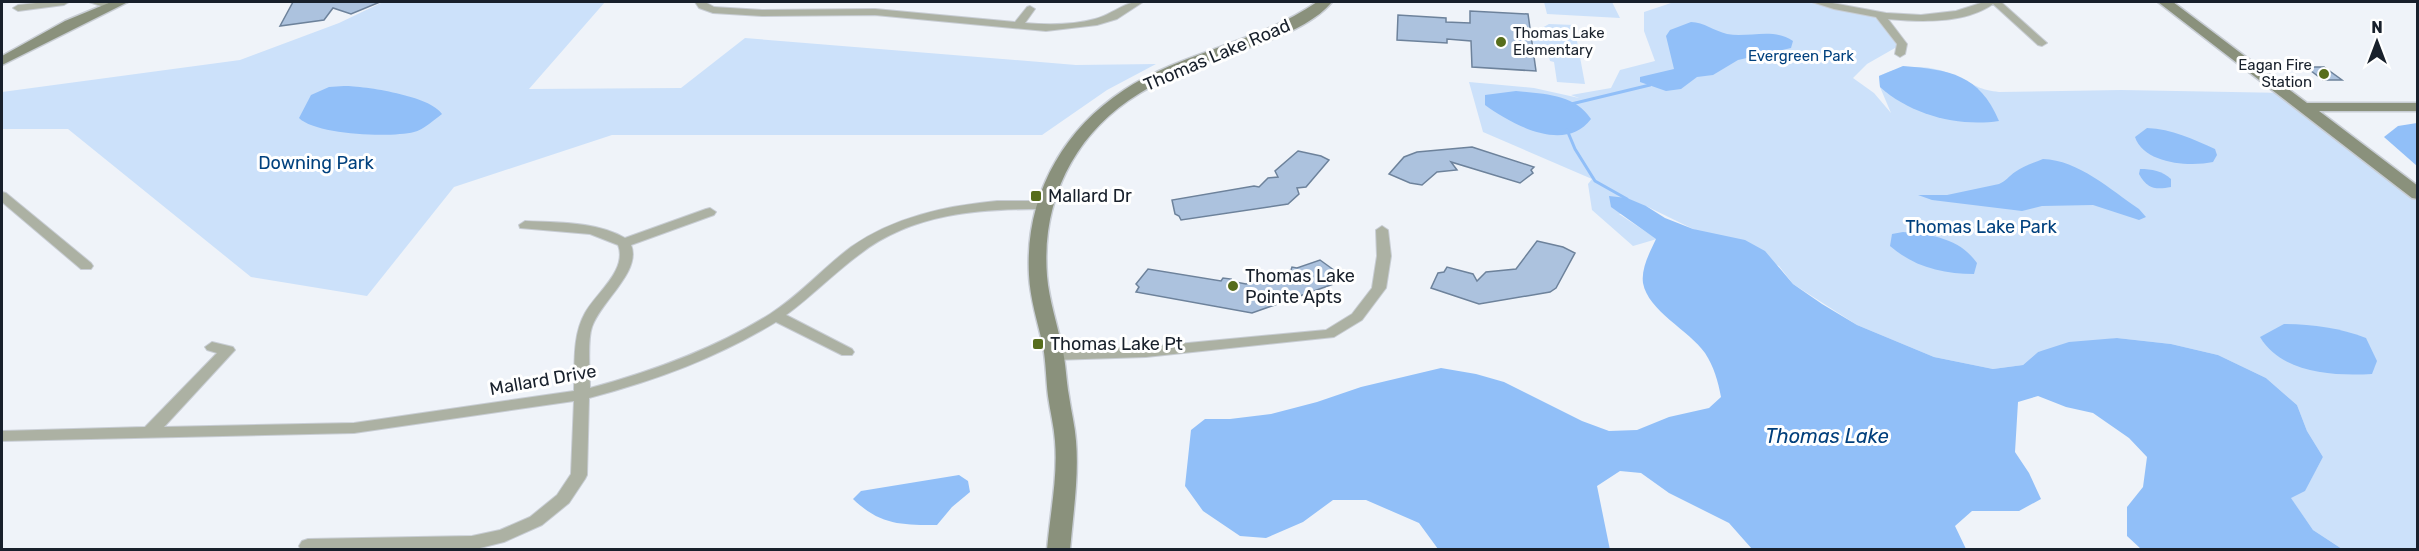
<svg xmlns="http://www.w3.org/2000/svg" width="2419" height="551" font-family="Rubik,sans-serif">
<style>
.green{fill:#cce1fa}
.water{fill:#91bff8}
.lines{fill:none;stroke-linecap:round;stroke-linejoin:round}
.stream{stroke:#91bff8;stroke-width:3}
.building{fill:#acc2de;stroke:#6d829b;stroke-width:1.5}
.street-casing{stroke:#c8cdd4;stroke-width:2}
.secondary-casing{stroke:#c8cdd4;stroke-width:3}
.street{fill:#acb1a3;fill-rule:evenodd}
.secondary{fill:#8a917c;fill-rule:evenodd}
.poi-dot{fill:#576d1c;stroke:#fff;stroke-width:2}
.labels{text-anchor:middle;stroke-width:6;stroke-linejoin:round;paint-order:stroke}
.far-poi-label{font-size:15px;fill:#18202b;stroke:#fff;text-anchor:start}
.far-park-label{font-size:15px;fill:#01417e;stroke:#fff}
.street-label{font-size:18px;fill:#18202b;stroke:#fff}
.park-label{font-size:18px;fill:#01417e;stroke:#fff}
.poi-label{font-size:18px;fill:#18202b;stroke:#fff;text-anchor:start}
.water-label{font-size:20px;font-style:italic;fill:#003f7c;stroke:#fff}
</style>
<rect width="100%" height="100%" fill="#eff3f9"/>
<!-- green -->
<g class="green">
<polygon points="383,2 605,2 529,89 681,88 745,38 1076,65 1156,64 1107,90 1042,135 612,135 454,187 367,296 251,277 68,129 2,129 2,92 240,60 339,23"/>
<polygon points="1544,2 1612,2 1620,18 1547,14"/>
<path d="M1674 2H1817L1880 16 1902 44 1867 64 1853 78 1874 93 1891 113 1880 87 1879 76C1907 62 1937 65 1964 80 1978 87 1982 90 1999 92L2121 90 2287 93 2417 194V549H2342L2313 530 2290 497 2305 490 2323 457 2307 431 2297 405 2266 378 2218 355 2171 344 2117 338 2038 352 2023 365 1993 369 1934 357 1857 325 1793 284 1779 266 1693 229 1646 206 1619 214 1657 239 1633 246 1592 210 1588 184 1592 179 1483 132 1469 82 1534 88 1579 98 1571 95 1611 88 1620 70 1655 61 1644 31V12Z"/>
<polygon points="1549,24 1574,25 1585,84 1557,82 1554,62 1550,61 1549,57 1533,43 1533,39 1541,32 1540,29"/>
</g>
<!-- water -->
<g class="water">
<path d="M1691 22C1704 22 1714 31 1727 34 1749 38 1773 27 1793 41L1791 48 1738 60 1713 75 1697 77 1681 89 1666 91 1640 82V77L1674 69 1666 36 1670 30Z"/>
<path d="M1903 66C1950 70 1979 74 1999 121 1958 127 1911 115 1880 87L1879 76Z"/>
<path d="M344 86C365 86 431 96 442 114 434 120 423 130 414 132 390 138 316 135 299 118L311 95 329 87Z"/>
<path d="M1516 91C1543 94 1575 94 1591 119 1565 154 1511 124 1485 105V95Z"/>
<polygon points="2417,123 2418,123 2417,166 2384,137 2398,126"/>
<path d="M2147 128C2172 129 2193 139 2215 149L2217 155 2213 162C2190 167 2144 164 2135 137Z"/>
<path d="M2043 159C2078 160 2111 190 2139 209L2146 217 2139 220 2093 205 2042 206 2022 211 1932 200 1918 195H1947L1999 184C2006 181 2009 176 2015 172 2023 166 2033 163 2043 159Z"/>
<path d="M2140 169C2152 169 2162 171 2171 179V187C2156 190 2147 189 2139 174Z"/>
<path d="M1609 196 1627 198 1646 206 1665 218 1693 229 1745 240 1765 251 1793 284 1822 304 1857 325 1934 357 1993 369 2023 365 2038 352 2069 342 2117 338 2171 344 2218 355 2266 378 2297 405 2307 431 2323 457 2305 491 2291 498 2313 530 2342 549H2141L2127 536V507L2143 487 2147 457 2129 438 2093 413 2066 407 2038 396 2018 402 2015 452 2029 473 2041 499 2019 511H1972L1955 526 1966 549H1752L1729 523 1669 493 1641 473 1620 471 1597 486 1610 550 1438 549 1419 523 1366 500H1333L1303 522 1266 538 1240 536 1203 511 1185 486 1191 430 1205 419H1230L1271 414 1317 402 1361 387 1441 368 1476 374 1504 382 1582 421 1609 431 1637 430 1669 417 1709 408 1721 397C1718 381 1714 367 1705 353 1689 330 1648 311 1643 283 1641 268 1650 252 1656 239L1611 207Z"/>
<path d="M1903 232C1933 235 1959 238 1977 263L1974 274C1943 274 1914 267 1890 246L1892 234Z"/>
<path d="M2284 324C2312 324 2340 328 2366 338L2377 361 2372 374C2334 376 2282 374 2260 337Z"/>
<path d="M959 475 968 481 970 492 952 507 937 525C901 525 880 525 853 499L861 491Z"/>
</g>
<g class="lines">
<!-- stream -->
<g class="stream">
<polyline points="1567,105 1650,85"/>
<polyline points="1567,130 1575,149 1595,181 1627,199"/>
</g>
</g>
<!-- building -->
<g class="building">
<polygon points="293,2 380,2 351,14 333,8 324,20 280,26"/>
<polygon points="1470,11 1528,14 1536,71 1472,67 1471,41 1447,39 1447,43 1397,40 1398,15 1446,18 1446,22 1470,23"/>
<polygon points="2306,67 2324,67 2342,80 2323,80"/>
<polygon points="1472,147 1534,167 1531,170 1533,173 1520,183 1451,162 1457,170 1437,172 1422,185 1410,183 1389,174 1404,157 1417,152"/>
<polygon points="1298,151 1321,156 1329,160 1306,187 1297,188 1299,194 1288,204 1181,220 1179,216 1175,214 1172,200 1254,186 1259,187 1268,178 1278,177 1275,171"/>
<polygon points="1537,241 1563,247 1575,253 1556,288 1550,292 1479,304 1431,288 1438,273 1444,272 1447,267 1473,274 1477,281 1486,272 1516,269"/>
<polygon points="1320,260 1338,273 1337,277 1342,281 1252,313 1136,292 1139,287 1136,284 1148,269 1221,281 1223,278 1231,279 1230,281 1246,284 1291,270 1292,267 1297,268"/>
</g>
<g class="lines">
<!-- street casing -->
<g class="street-casing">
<g id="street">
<polygon points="45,2 69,2 64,5 18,11 13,8 18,5"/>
<polygon points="89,2 104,2 115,6 110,9"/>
<path d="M695 2H705L714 7 762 10 875 9 1015 22 1027 7 1030 6 1035 9 1025 23C1047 25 1073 25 1095 19 1112 15 1126 0 1143 2L1117 19 1097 25 1046 31 875 15 762 16 713 13 699 8Z"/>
<path d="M1812 2H1827L1886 13 1921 15 1956 11 1984 2H2001L2047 43 2042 46 2038 45 1993 4C1965 24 1920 22 1888 19L1907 44 1905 54 1900 57 1895 54 1897 44 1876 17 1834 9Z"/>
<polygon points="2,192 6,193 91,263 93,266 91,269 81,269 2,202"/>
<path d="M997 201H1043L1049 205 1043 209C979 209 913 213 860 254 834 273 812 296 786 315L852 349 854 352 852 355H842L776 322C716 358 657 380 589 398L587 475 585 479 569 503 542 525 504 542 472 550H301L299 546 302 541 308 539 472 536 500 530 530 517 557 495 571 474 574 401 354 433 2 441V431L145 427 217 353 207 350 205 347 212 342 233 347 235 350 164 427 354 423 574 391C575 365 572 336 585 313 596 293 628 270 618 245L590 234 520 228 519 225 525 221C558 223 595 221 625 238L706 209 710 208 716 212 714 215 631 245C642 271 601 301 592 327 587 341 590 371 590 388 653 371 714 349 770 314 800 295 823 268 851 247 894 217 945 206 997 201Z"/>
<polygon points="1382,226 1388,230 1391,256 1386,288 1362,320 1334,337 1146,357 1054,360 1047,355 1054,350 1146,347 1326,330 1352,314 1372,288 1377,256 1376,230"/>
</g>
</g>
<!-- secondary casing -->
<g class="secondary-casing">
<g id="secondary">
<polygon points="111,2 128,2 2,65 2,56 65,21"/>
<path d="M1317 2H1332C1305 34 1244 48 1206 62 1183 71 1161 80 1140 93 1075 132 1041 200 1047 276 1049 300 1057 323 1062 347 1066 363 1066 380 1069 396 1071 411 1075 426 1076 441 1079 477 1073 514 1070 550H1047C1050 514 1058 477 1055 441 1054 426 1050 411 1048 396 1046 379 1046 363 1043 346 1038 323 1030 299 1029 275 1025 199 1060 132 1124 90 1184 51 1258 43 1317 2Z"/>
<polygon points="2158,2 2173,2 2307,103 2418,103 2418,111 2319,111 2418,186 2418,199 2412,198"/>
</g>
</g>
<!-- street -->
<use href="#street" class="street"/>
<!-- secondary -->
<use href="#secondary" class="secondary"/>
</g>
<!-- markers -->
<g class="poi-dot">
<circle cx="1501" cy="42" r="6"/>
<circle cx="2324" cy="74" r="6"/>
<rect x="1030" y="190" width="12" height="12" rx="3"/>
<circle cx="1233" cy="286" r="6"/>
<rect x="1032" y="338" width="12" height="12" rx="3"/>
</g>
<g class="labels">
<!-- far-poi labels -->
<g class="far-poi-label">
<text x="1513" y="38">Thomas Lake<tspan x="1513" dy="17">Elementary</tspan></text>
<text x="2312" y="70" text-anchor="end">Eagan Fire<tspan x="2312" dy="17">Station</tspan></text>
</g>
<!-- far-park labels -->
<g class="far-park-label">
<text x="1801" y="61">Evergreen Park</text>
</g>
<!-- street labels -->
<g class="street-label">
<text transform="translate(1217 55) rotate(-23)" y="6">Thomas Lake Road</text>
<text transform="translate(543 380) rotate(-10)" y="6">Mallard Drive</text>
</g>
<!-- park labels -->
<g class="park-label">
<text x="316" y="169">Downing Park</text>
<text x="1981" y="233">Thomas Lake Park</text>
</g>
<!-- poi labels -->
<g class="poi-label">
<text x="1048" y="202">Mallard Dr</text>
<text x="1245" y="282">Thomas Lake<tspan x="1245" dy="21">Pointe Apts</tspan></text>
<text x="1050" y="350">Thomas Lake Pt</text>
</g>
<!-- water labels -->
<g class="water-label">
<text x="1827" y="443">Thomas Lake</text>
</g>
</g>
<!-- border -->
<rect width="2419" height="551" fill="none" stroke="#18202b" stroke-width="6"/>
<!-- north arrow -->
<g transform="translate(2377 42)" stroke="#ffffff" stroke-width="4.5" paint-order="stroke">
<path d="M0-4.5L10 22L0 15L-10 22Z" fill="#18202b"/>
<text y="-9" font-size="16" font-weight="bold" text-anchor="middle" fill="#18202b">N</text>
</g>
</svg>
